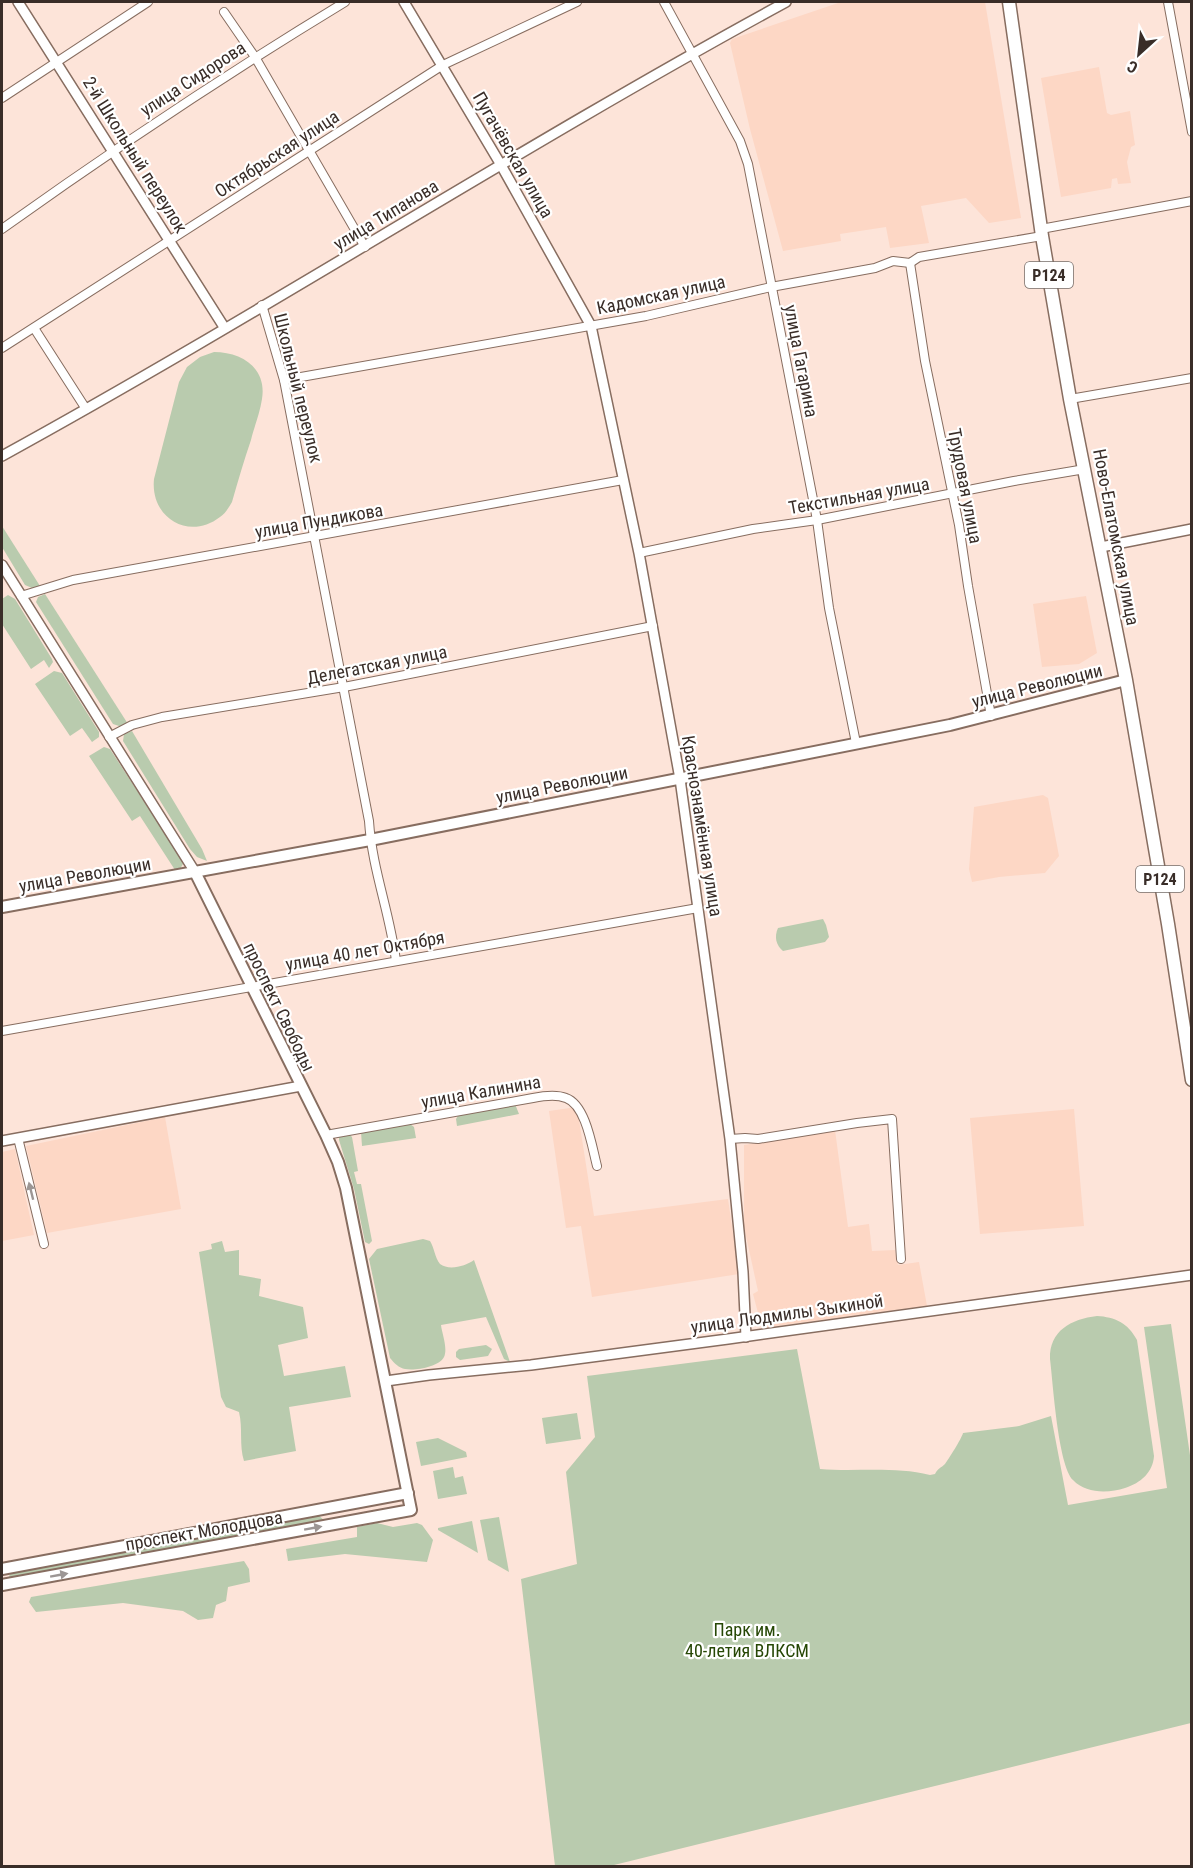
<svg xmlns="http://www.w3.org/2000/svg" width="1193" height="1868" font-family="'Roboto Condensed',sans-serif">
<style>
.built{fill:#fdd7c5}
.green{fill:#b9cbae}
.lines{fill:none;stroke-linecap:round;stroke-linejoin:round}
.minor-casing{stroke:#876d60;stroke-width:10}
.tertiary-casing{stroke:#876d60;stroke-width:12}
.secondary-casing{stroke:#876d60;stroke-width:14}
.primary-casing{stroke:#876d60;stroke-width:15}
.minor{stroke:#fff;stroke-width:8}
.tertiary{stroke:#fff;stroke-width:9}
.secondary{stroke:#fff;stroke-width:10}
.primary{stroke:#fff;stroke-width:12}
.oneway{fill:#9c9694}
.labels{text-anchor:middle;stroke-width:4.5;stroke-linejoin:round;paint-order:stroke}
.shield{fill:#fff;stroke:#746c68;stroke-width:1.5}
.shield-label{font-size:16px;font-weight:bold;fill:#392d28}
.street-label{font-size:18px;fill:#392d28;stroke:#fff}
.park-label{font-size:18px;fill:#264705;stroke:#fff}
</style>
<rect width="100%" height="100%" fill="#fde4d9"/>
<!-- built -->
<g class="built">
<polygon points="841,2 985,2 1021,218 989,223 966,198 921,206 929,243 890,248 886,227 840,234 841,241 783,251 750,129 730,43 732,39"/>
<polygon points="1099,67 1107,113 1111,115 1130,111 1135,145 1131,147 1127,162 1131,183 1118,184 1117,178 1112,179 1111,188 1061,197 1041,78"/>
<polygon points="1086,596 1097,653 1079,664 1042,667 1033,604"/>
<polygon points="1043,795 1048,798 1059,856 1045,873 999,877 972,882 969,869 974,807"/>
<polygon points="577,1107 594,1216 728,1199 739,1274 592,1297 581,1226 566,1228 549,1111"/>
<polygon points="1074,1109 1084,1226 980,1234 970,1118"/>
<polygon points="165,1117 181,1209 47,1233 26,1146"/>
<polygon points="835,1130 848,1227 869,1224 872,1251 895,1250 898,1265 919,1262 927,1306 762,1328 753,1294 758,1291 744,1227 744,1145"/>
<polygon points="15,1149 34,1235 2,1241 2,1152"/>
</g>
<!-- green -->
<g class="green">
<path d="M214 352C242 352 267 368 262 399 260 413 254 427 251 440 244 460 238 481 232 502 229 507 225 514 220 517 189 541 150 518 154 479L179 382 187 367 200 357Z"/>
<polygon points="2,526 40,586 32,588 25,585 2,547"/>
<polygon points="45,594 128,724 122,727 113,724 36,602 38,597"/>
<polygon points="8,595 15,599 52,659 53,662 49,668 44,660 31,669 2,624 2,599"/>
<polygon points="54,671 62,673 99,732 99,737 92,742 82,728 70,736 35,684"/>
<polygon points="132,731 202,849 207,861 197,857 190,849 123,741 124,734"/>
<polygon points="104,747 110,749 182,860 183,864 180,869 175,870 140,816 132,821 89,756"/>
<path d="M823 919 826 925 829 937 825 942 783 951C776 945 774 937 778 928Z"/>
<polygon points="515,1104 519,1114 457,1126 456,1119 459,1114"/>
<polygon points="410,1124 414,1127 416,1138 362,1146 361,1132"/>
<polygon points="348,1133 352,1137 358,1171 354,1172 357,1184 361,1184 372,1241 369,1244 365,1242 354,1189 339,1140 339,1136"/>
<path d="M423 1239 430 1241C434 1247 435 1258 440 1264 449 1271 466 1266 474 1260L510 1362 504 1359 486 1317 441 1325C442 1334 448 1348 444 1357 439 1367 415 1371 405 1369 399 1368 394 1363 390 1358L369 1259 377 1249Z"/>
<path d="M222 1241 225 1252 239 1250V1275L261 1279 259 1296 303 1307 308 1338 278 1345 284 1376 345 1366 351 1397 289 1407 296 1451 244 1461C239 1445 243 1429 239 1412L226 1407 221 1397 199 1252 212 1249 211 1244Z"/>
<path d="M1097 1316C1115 1317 1128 1323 1137 1340L1154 1456C1153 1472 1141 1483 1125 1488 1109 1493 1086 1494 1073 1480 1058 1465 1053 1383 1050 1359 1049 1331 1071 1319 1097 1316Z"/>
<path d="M1171 1324 1192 1469 1191 1723 610 1866H555L521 1579 577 1564 566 1472 595 1437 587 1376 797 1349 820 1469C856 1472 894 1466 930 1475L935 1474C938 1468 941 1468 945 1464 948 1460 962 1438 963 1433L1019 1426 1051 1416 1068 1505 1167 1488 1144 1327Z"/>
<polygon points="486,1345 492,1349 488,1356 460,1360 456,1357 456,1352 459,1349"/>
<polygon points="577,1413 581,1439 546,1444 542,1418"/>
<polygon points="438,1438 466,1452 467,1457 421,1466 416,1442"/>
<polygon points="453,1467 455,1478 463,1476 467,1494 438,1499 433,1471"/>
<polygon points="317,1514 325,1521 257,1534 253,1531 256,1527"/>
<polygon points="499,1517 509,1572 488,1560 480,1520"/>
<polygon points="472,1521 478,1553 438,1530 438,1528"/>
<polygon points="377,1523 393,1527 417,1523 422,1525 433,1540 427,1562 345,1554 288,1561 286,1549 357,1537 357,1527"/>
<polygon points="236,1531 239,1535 237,1538 10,1578 9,1576 12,1572"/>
<polygon points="244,1561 249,1569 250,1582 228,1587 226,1601 216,1605 213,1618 198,1620 183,1611 123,1603 36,1612 29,1602 31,1597"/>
</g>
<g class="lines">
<!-- minor casing -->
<g class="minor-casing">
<g id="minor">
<polyline points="664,2 740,141 748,164 817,520 829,608 856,743"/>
<polyline points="1168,2 1192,132"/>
<polyline points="224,12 255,57 365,247"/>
<polyline points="2,98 148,2"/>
<path d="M2 229C114 149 228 73 345 2"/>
<polyline points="1041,229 1192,201"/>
<polyline points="910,263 925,361 959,525 968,586 991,716"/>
<path d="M262 305 284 380 369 821C372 869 390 913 396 961"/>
<polyline points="34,328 86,409"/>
<polyline points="2,348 443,65 577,2"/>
<polyline points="284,380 646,316 771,287 875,268 893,261 910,263 919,257 1042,236"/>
<polyline points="1070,399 1192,378"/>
<polyline points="639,553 753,529 817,520 1014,481 1085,469"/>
<polyline points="21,596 73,580 623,480"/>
<polyline points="109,737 132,725 162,717 344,687 653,626"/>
<polyline points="2,1031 698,908"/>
<path d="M326 1135 533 1098C543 1096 556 1094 566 1098 586 1105 592 1147 597 1166"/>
<polyline points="18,1138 44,1244"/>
<polyline points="730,1139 745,1138 758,1139 857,1123 892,1119 901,1259"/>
</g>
</g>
<!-- tertiary casing -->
<g class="tertiary-casing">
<g id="tertiary">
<polyline points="18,2 224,327"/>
<polyline points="404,2 501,165 591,326 639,553 680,779 730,1139 743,1272 746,1337"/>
<path d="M2 456C266 311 521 146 786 2"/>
<polyline points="1101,547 1192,529"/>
<polyline points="2,565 195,872"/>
<polyline points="2,1141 301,1086"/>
<polyline points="386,1381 429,1375 531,1365 728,1339 1192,1275"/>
</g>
</g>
<!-- secondary casing -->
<g class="secondary-casing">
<g id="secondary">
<polyline points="2,907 370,840 950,725 1126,680"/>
<polyline points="2,1569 408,1493"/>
<polyline points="2,1585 411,1510 346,1188 338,1162 326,1135 195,872"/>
</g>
</g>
<!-- primary casing -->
<g class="primary-casing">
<polyline id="primary" points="1009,2 1042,236 1070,399 1126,680 1168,924 1192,1080"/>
</g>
<!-- minor -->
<use href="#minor" class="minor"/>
<!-- tertiary -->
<use href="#tertiary" class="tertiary"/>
<!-- secondary -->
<use href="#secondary" class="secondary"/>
<!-- primary -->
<use href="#primary" class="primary"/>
</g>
<!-- one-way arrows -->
<defs><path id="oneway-solid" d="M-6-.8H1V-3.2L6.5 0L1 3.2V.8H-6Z" transform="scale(1.5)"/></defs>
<g class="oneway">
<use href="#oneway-solid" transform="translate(31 1191) rotate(-104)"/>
<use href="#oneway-solid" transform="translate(313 1528) rotate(-10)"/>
<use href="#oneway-solid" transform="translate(59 1575) rotate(-10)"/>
</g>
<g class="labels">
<!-- shield labels -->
<g class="shield">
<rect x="1025" y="262" width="48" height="26" rx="4.5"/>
<rect x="1136" y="866" width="48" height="26" rx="4.5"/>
</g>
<g class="shield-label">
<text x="1049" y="281">Р124</text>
<text x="1160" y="885">Р124</text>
</g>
<!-- street labels -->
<g class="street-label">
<text transform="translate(193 79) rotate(-33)" y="6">улица Сидорова</text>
<text transform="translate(277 154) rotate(-33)" y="6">Октябрьская улица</text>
<text transform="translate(135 155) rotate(58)" y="6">2-й Школьный переулок</text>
<text transform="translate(513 155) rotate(60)" y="6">Пугачёвская улица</text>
<text transform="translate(386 215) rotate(-31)" y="6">улица Типанова</text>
<text transform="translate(661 295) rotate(-12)" y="6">Кадомская улица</text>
<text transform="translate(801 361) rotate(79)" y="6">улица Гагарина</text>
<text transform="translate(298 388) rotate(76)" y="6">Школьный переулок</text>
<text transform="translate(965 486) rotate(79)" y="6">Трудовая улица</text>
<text transform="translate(859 496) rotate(-10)" y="6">Текстильная улица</text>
<text transform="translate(319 521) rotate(-10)" y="6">улица Пундикова</text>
<text transform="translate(1116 537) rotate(79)" y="6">Ново-Елатомская улица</text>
<text transform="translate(377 665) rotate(-11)" y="6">Делегатская улица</text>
<text transform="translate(1037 686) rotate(-14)" y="6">улица Революции</text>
<text transform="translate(562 785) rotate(-11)" y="6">улица Революции</text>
<text transform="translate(702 826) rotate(81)" y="6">Краснознамённая улица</text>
<text transform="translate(85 875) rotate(-10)" y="6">улица Революции</text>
<text transform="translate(365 951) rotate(-10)" y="6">улица 40 лет Октября</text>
<text transform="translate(279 1007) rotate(64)" y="6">проспект Свободы</text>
<text transform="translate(481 1092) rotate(-10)" y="6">улица Калинина</text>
<text transform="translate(787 1314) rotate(-8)" y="6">улица Людмилы Зыкиной</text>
<text transform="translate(204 1531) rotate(-10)" y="6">проспект Молодцова</text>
</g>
<!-- park labels -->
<g class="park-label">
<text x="747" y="1636">Парк им.<tspan x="747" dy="21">40-летия ВЛКСМ</tspan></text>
</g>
</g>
<!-- border -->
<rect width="1193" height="1868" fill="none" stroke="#392d28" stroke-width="6"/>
<!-- north arrow -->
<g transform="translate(1139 54) rotate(207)" stroke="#ffffff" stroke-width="4.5" paint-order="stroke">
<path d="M0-4.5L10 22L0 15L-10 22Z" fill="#392d28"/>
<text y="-9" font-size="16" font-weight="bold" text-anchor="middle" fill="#392d28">С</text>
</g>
</svg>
